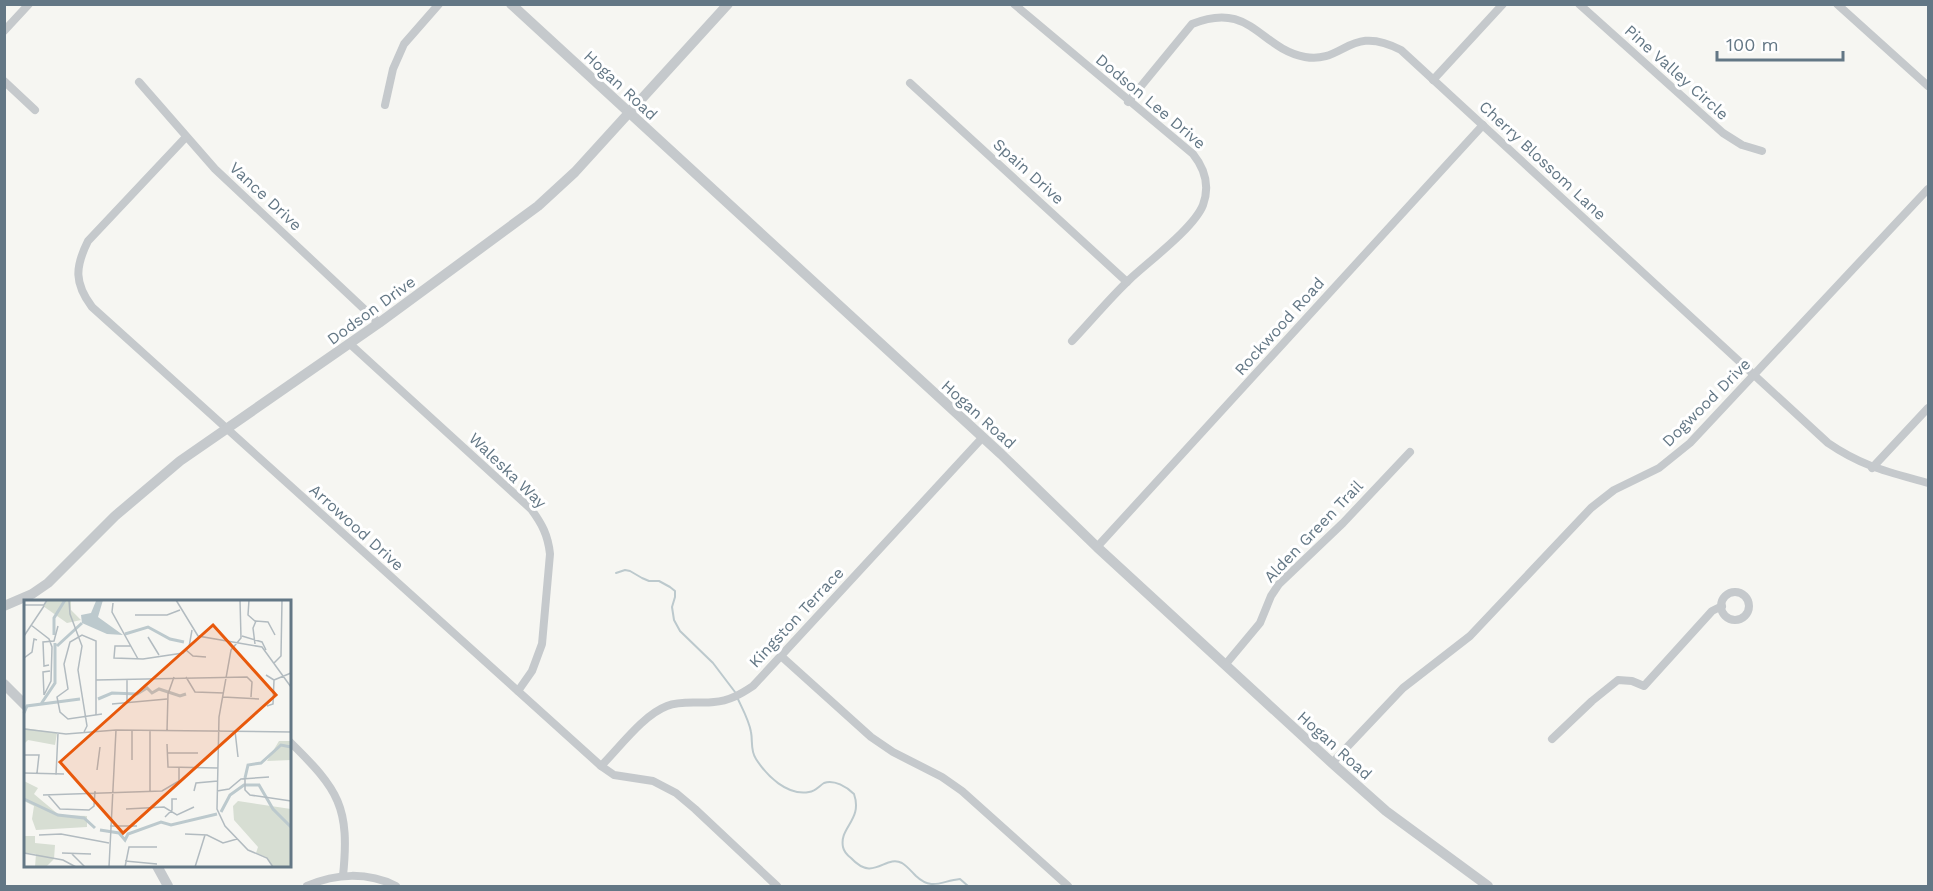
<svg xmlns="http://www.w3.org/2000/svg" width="1933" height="891" font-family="'Work Sans',sans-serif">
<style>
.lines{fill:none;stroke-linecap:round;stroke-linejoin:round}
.stream{stroke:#bcc9cd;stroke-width:2}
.minor{stroke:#c5c9cc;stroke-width:8}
.tertiary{stroke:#c5c9cc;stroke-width:10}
.labels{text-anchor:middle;stroke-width:6;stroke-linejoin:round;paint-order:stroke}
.street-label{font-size:16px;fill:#637785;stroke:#fff}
.inset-river{fill:none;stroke:#bcc9cd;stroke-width:3}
.inset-road{fill:none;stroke:#b2bbc0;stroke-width:1.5}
.view{fill:#e8590c;fill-opacity:0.15;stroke:#e8590c;stroke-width:3}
.inset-edge{fill:none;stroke:#637785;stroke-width:3}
</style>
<rect width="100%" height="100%" fill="#f6f6f2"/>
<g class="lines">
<!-- stream -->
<g class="stream">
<polyline points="616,573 625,570 630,571 642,578 649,581 659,581 670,587 675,591 675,597 672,607 674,620 680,631 713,663 735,692"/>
<path d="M737 697C742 708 749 720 751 732 753 742 750 750 756 759 767 776 787 796 809 792 816 791 819 786 824 783 834 779 847 787 854 794 863 820 839 827 843 847 844 852 847 855 851 858 874 883 885 854 902 863 907 866 912 872 916 876 932 891 941 881 960 879L968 886"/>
</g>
<!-- minor -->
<g class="minor">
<path d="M1014 4 1193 154C1205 169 1210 186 1203 205 1194 228 1148 262 1129 280 1109 299 1091 321 1072 341"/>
<polyline points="1579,4 1723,133 1742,145 1762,151"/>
<polyline points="1837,4 1928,86"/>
<polyline points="4,31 29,4"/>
<polyline points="1433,80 1503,4"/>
<polyline points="4,81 35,110"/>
<polyline points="139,82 215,169 379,323"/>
<polyline points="910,83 1127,282"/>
<path d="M1128 102 1192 24C1251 0 1259 48 1305 57 1344 64 1349 23 1401 50L1828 443C1863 467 1889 472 1928 483"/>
<polyline points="385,105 393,69 404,44 439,4"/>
<path d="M186 137 88 241C75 267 74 283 92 307L601 766 614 775 653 781 676 793 695 809 777 886"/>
<path d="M350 344 531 509C542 524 548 535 550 554L542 644 532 671 518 691"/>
<polyline points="1872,468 1928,408"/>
<polyline points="1097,547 1483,125"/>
<circle cx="1735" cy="606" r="14"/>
<polyline points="781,656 871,737 893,752 942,777 962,791 1068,886"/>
<polyline points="1225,665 1260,623 1271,596 1279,584 1343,523 1410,452"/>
<polyline points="1552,739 1592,701 1618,680 1632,681 1644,686 1712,611 1722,606"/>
<path d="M290 742C339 790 350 807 343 876"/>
<polyline points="1332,763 1403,688 1470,636 1591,508 1614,490 1659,468 1690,443 1928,189"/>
<path d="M601 766C620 747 643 715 667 706 682 700 699 704 714 702 729 701 741 694 753 686L983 437"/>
<path d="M307 886C336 873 368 872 396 886"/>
</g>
<!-- tertiary -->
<g class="tertiary">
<polyline points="511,4 1001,454 1097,547 1332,763 1386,811 1488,886"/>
<polyline points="4,606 32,594 48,583 115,516 180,461 379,323 538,206 575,172 728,4"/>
<polyline points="4,684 26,706"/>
<polyline points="157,866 168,886"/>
</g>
</g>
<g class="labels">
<!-- street labels -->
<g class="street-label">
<text transform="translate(1677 72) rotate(42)" y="6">Pine Valley Circle</text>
<text transform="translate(621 85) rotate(43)" y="6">Hogan Road</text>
<text transform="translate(1151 101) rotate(40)" y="6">Dodson Lee Drive</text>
<text transform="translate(1543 160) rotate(43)" y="6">Cherry Blossom Lane</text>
<text transform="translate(1029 171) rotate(42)" y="6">Spain Drive</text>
<text transform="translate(266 196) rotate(43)" y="6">Vance Drive</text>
<text transform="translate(371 310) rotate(-36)" y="6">Dodson Drive</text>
<text transform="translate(1279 326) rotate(-48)" y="6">Rockwood Road</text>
<text transform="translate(1706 402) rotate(-45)" y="6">Dogwood Drive</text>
<text transform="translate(979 414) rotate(42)" y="6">Hogan Road</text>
<text transform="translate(508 470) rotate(44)" y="6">Waleska Way</text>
<text transform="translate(357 527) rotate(42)" y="6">Arrowood Drive</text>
<text transform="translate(1313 531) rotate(-46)" y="6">Alden Green Trail</text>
<text transform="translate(796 617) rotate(-47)" y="6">Kingston Terrace</text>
<text transform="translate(1335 745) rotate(42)" y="6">Hogan Road</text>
</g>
</g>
<!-- overview -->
<g transform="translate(24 600)">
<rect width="267" height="267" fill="#f6f6f2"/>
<path d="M23 0H47V10L57 20 43 23 19 6ZM0 128 33 133 31 145 4 140 0 144ZM255 141H267V160L243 161ZM0 181 14 188 10 194 35 215 63 216V227L12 230 8 219 10 206 0 201ZM214 201 267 209V267H249L242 257 232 253 234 247 210 220 209 206ZM0 236H11V243L31 245 30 259 22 267H11L12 254 0 253Z" fill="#d7ded3"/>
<path d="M79 0 74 17 99 35 83 34 58 23 57 15 67 13 72 1Z" fill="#bcc9cd"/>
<path class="inset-river" d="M101 34 124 27 146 39 160 42M30 35V18L41 0M33 46 58 23M74 99 88 93 113 94 123 88 128 93 135 89 156 96 162 94M17 104 31 83V43M0 113 3 106 56 99M221 178 224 165 237 163 257 145 267 147M0 199 34 215 60 218 71 228M197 212 206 195 220 185H235L249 209 267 227M76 230 95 233 101 240 104 234 137 222 147 225 193 214"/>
<path class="inset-road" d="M45 0 46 14 58 46 54 70 63 126 60 132M152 0 174 36 238 47 267 87M216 0 217 38 207 50 195 117 193 209 201 226 224 250 243 258 249 267M225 0 224 15 232 22M89 3 88 12 114 59M0 5H20L23 0M111 15H143L156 10M7 25 25 39 28 47 27 81 20 95M0 36 20 6M218 36 238 42 242 50M124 37 135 55M231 44 229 28 232 21 244 22 251 35M107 46H91L90 58 119 59 159 53 165 47 168 30M162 50 169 56 182 57M0 58 8 52 10 39 13 40M250 63 257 56 258 0M25 65 20 66 19 42 30 41 34 26M242 75 250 80 249 104 243 106M162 77 171 92 200 93M72 80 223 77 228 82 227 97M250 80 267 73M20 95 19 72 26 71M199 97 235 99M103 101V80M88 104 143 99M72 115V41L58 35 46 42 40 64 44 89 33 97 36 112 44 119 78 114M0 129 42 134 92 130 267 132M108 130V160M143 131 144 94 150 77M211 131 214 157M143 144 144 167 194 168M143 153H174M0 155H15L13 173M73 170 76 147M0 173 40 174M32 175 34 133M221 179V190L226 195 267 201M126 191V130M170 191 172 183 194 181M193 191 205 189 217 179 245 177M19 195 138 191 155 181V167M24 195 36 209 65 210 70 206 71 191M102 209 140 207 153 215 170 207M141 217 148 210V199H153M86 226H113M161 234 183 235 199 243 213 239M15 235 37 234 85 243M0 253 39 260 52 267M38 253 67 254M48 254 61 267M101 261 133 264M85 267 92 130M101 267 105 247H133M171 267 181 235"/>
<path class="view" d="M189 25 252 95 99 233 36 162Z"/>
<rect width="267" height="267" class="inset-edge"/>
</g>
<!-- border -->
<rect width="1933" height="891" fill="none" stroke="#637785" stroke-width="12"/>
<!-- scale -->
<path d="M1717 51v9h126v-9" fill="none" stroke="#637785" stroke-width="3"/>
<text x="1726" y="51" font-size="18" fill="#637785" stroke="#ffffff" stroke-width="4.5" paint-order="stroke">100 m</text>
</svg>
